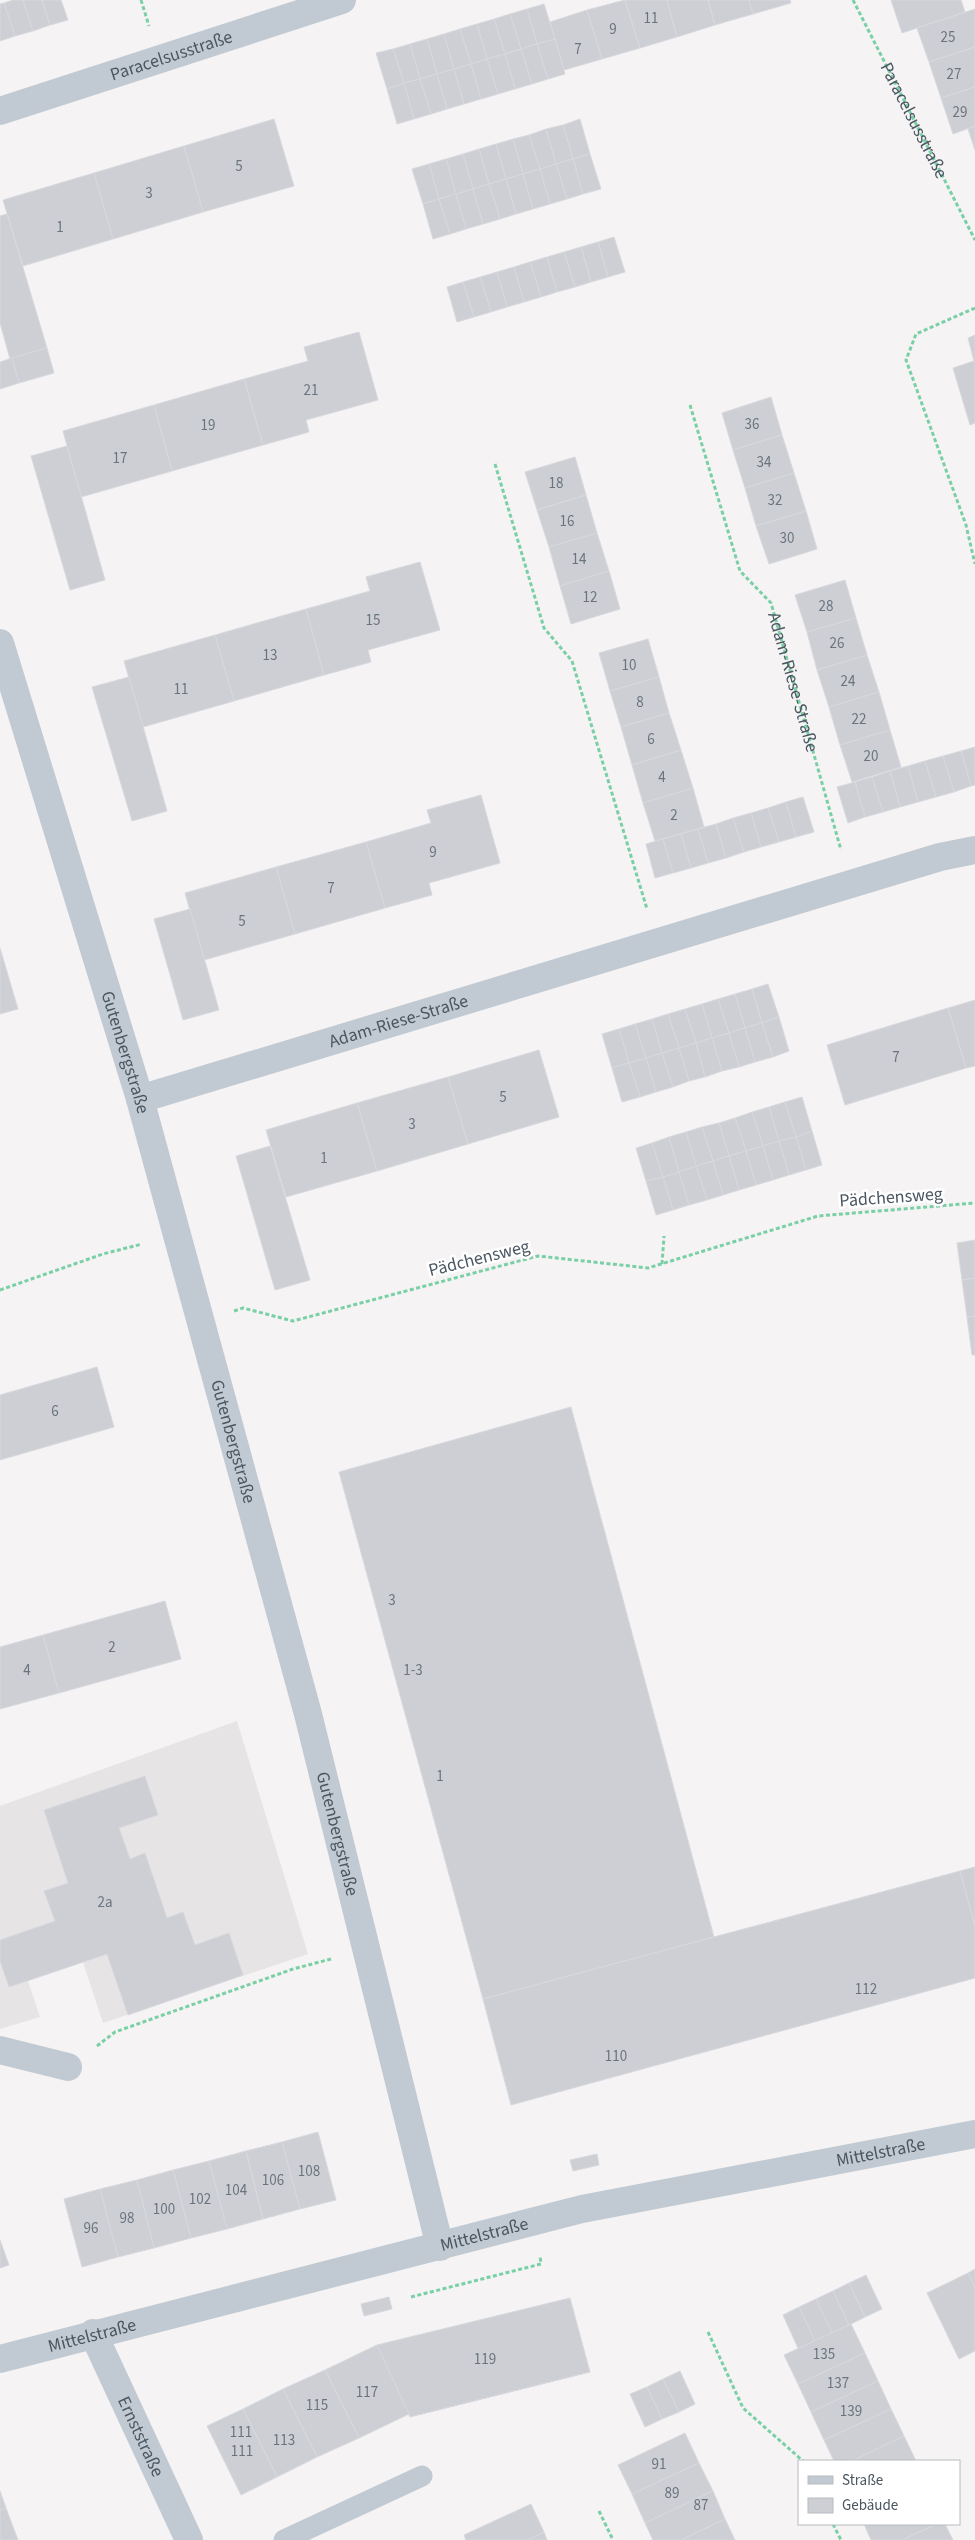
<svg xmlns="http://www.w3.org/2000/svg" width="975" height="2540" font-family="'Source Sans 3',sans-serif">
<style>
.education{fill:#e6e4e5}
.building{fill:#cdcfd5;stroke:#d7d9de}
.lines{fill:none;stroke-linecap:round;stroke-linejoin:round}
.path{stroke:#7ad0a6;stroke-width:3;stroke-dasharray:4 2.5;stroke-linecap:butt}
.lane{stroke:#c1cad2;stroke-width:21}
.street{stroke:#c1cad2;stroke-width:28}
.labels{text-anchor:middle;stroke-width:5;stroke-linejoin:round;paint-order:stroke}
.number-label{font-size:15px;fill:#6b747e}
.street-label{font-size:18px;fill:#4a5661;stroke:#fff}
</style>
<rect width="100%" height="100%" fill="#f5f3f3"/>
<!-- education -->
<polygon class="education" points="237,1721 308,1954 103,2023 83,1962 28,1981 40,2017 0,2029 0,1806"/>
<!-- building -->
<g class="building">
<polygon points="13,0 23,0 33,31 15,36 4,3"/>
<polygon points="23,0 42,0 50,25 33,31"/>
<polygon points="42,0 61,0 68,20 50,25"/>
<polygon points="625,0 640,48 602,59 587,10"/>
<polygon points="625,0 667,0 677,37 640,48"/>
<polygon points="667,0 708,0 715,25 677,37"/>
<polygon points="708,0 749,0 753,14 715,25"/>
<polygon points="749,0 790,0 791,3 753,14"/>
<polygon points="891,0 961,0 965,12 902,33"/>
<polygon points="4,3 15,36 0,41 0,4"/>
<polygon points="544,4 555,39 537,44 527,9"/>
<polygon points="527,9 537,44 521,49 510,14"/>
<polygon points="975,9 975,47 929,62 917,28"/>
<polygon points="587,10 602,59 564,70 550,22"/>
<polygon points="510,14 521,49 505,54 494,19"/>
<polygon points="494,19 505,54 487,59 477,24"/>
<polygon points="477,24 487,59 471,64 460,29"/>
<polygon points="460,29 471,64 454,69 444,34"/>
<polygon points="444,34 454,69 437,74 427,39"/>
<polygon points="427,39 437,74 420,79 410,44"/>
<polygon points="555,39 565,74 548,79 537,44"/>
<polygon points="410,44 420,79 404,83 393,49"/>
<polygon points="537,44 548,79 532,84 521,49"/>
<polygon points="975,47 975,87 941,98 929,62"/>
<polygon points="393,49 404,83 387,89 376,53"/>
<polygon points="521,49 532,84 515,89 505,54"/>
<polygon points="505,54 515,89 498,94 487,59"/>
<polygon points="487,59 498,94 481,99 471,64"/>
<polygon points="471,64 481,99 464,104 454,69"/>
<polygon points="454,69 464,104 447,109 437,74"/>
<polygon points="437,74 447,109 431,114 420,79"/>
<polygon points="420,79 431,114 414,119 404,83"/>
<polygon points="404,83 414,119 397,124 387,89"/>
<polygon points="975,87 975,126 953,134 941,98"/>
<polygon points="274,119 294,186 203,212 184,146"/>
<polygon points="580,119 590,154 573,159 563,125"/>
<polygon points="563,125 573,159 556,164 546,129"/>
<polygon points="975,126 975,150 968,129"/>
<polygon points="546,129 556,164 540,169 529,135"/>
<polygon points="529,135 540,169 523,174 513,139"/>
<polygon points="513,139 523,174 506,179 496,144"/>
<polygon points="496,144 506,179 489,184 479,149"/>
<polygon points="184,146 203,212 113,239 94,173"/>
<polygon points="479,149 489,184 473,189 463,154"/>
<polygon points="463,154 473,189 456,194 446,159"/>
<polygon points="590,154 601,189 583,194 573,159"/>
<polygon points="446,159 456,194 439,199 429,164"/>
<polygon points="573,159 583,194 567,199 556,164"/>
<polygon points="429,164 439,199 423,204 412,169"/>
<polygon points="556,164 567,199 550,204 540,169"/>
<polygon points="540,169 550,204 533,209 523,174"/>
<polygon points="94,173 113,239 23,266 3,200"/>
<polygon points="523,174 533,209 516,214 506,179"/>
<polygon points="506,179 516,214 500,219 489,184"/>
<polygon points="489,184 500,219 483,224 473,189"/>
<polygon points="473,189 483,224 466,229 456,194"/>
<polygon points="456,194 466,229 450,234 439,199"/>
<polygon points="439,199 450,234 433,239 423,204"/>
<polygon points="7,214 47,348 10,359 0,323 0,216"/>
<polygon points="614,237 625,272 608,277 598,242"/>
<polygon points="598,242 608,277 591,282 581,247"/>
<polygon points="581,247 591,282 575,287 564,252"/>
<polygon points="564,252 575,287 557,292 547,257"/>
<polygon points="547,257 557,292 541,297 530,262"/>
<polygon points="530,262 541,297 524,302 514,267"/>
<polygon points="514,267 524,302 507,307 497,272"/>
<polygon points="497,272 507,307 491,312 480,277"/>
<polygon points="480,277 491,312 474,317 463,282"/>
<polygon points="463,282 474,317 457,322 447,287"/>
<polygon points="359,332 378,400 306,420 309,432 263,445 244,379 308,361 304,347"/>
<polygon points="975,335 975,423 970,425 953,368 974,361 968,338"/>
<polygon points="47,348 54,373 19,383 12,358"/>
<polygon points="12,358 19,383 0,389 0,362"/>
<polygon points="244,379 263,445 172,471 154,405"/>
<polygon points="771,397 782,435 733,450 722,413"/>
<polygon points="154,405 172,471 81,497 63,431"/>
<polygon points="782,435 794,473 745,488 733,450"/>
<polygon points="67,446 105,580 70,590 31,456"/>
<polygon points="575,457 586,495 537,510 525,472"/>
<polygon points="794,473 806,511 756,526 745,488"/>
<polygon points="586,495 597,533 549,547 537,510"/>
<polygon points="806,511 817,549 769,564 756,526"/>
<polygon points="597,533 609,571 560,586 549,547"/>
<polygon points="420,562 440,630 368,650 371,662 324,675 306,609 370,591 366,577"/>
<polygon points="609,571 620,609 571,624 560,586"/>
<polygon points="845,580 856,618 807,632 795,595"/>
<polygon points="306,609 324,675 234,701 215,635"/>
<polygon points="856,618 867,655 817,670 807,632"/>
<polygon points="215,635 234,701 143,727 124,661"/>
<polygon points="648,639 659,677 610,691 599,653"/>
<polygon points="867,655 879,692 829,707 817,670"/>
<polygon points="129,677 167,811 132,821 92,687"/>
<polygon points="659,677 669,713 621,727 610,691"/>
<polygon points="879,692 890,730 840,745 829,707"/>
<polygon points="669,713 681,750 632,765 621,727"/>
<polygon points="890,730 901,767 852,782 840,745"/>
<polygon points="975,747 975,785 971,786 961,751"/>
<polygon points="681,750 693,788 643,803 632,765"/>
<polygon points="961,751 971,786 954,792 943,756"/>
<polygon points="943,756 954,792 936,797 925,761"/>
<polygon points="925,761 936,797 918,802 908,766"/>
<polygon points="908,766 918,802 900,807 890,771"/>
<polygon points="890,771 900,807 883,812 872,777"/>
<polygon points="872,777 883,812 865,817 855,782"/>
<polygon points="855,782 865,817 848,823 837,787"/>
<polygon points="693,788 704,827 655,841 643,803"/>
<polygon points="481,795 500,863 429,883 432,895 385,908 366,842 431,823 427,810"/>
<polygon points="803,797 814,832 796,837 786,802"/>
<polygon points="786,802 796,837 779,842 768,808"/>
<polygon points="768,808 779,842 761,847 751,813"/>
<polygon points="751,813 761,847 744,852 733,818"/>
<polygon points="733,818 744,852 726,858 716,824"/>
<polygon points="716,824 726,858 708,863 698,829"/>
<polygon points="698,829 708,863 691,868 681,834"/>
<polygon points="681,834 691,868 673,873 663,839"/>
<polygon points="663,839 673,873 655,878 646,844"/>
<polygon points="366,842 385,908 295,934 276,867"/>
<polygon points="276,867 295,934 204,960 185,893"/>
<polygon points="190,909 219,1010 183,1020 154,919"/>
<polygon points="0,948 18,1009 0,1014"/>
<polygon points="768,984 779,1017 762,1023 752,989"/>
<polygon points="752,989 762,1023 745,1028 735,994"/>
<polygon points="735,994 745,1028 729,1033 718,999"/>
<polygon points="718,999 729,1033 712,1038 702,1004"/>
<polygon points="975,1000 975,1066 966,1068 948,1008"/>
<polygon points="702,1004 712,1038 696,1043 685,1009"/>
<polygon points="948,1008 966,1068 845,1105 827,1045"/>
<polygon points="685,1009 696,1043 679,1048 668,1014"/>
<polygon points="668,1014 679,1048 662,1053 652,1019"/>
<polygon points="779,1017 789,1051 773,1057 762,1023"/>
<polygon points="652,1019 662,1053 646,1058 635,1024"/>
<polygon points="762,1023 773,1057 755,1062 745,1028"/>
<polygon points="635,1024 646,1058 629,1063 619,1029"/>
<polygon points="745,1028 755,1062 739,1067 729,1033"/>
<polygon points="619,1029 629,1063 612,1068 602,1034"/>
<polygon points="729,1033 739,1067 722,1071 712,1038"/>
<polygon points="712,1038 722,1071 705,1077 696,1043"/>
<polygon points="696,1043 705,1077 689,1081 679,1048"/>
<polygon points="679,1048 689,1081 673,1087 662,1053"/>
<polygon points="539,1050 559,1117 468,1144 448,1077"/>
<polygon points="662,1053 673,1087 656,1092 646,1058"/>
<polygon points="646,1058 656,1092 640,1097 629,1063"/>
<polygon points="629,1063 640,1097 622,1102 612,1068"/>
<polygon points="448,1077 468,1144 377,1171 357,1103"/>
<polygon points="802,1097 812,1131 796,1137 785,1102"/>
<polygon points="785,1102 796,1137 779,1141 769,1107"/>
<polygon points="357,1103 377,1171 286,1197 266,1130"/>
<polygon points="769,1107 779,1141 763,1146 752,1112"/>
<polygon points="752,1112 763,1146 746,1151 735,1118"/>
<polygon points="735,1118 746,1151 729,1156 719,1123"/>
<polygon points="719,1123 729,1156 713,1161 702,1127"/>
<polygon points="702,1127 713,1161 696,1166 686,1132"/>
<polygon points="812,1131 822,1165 806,1170 796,1137"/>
<polygon points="686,1132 696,1166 679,1172 669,1137"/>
<polygon points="669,1137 679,1172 663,1177 652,1143"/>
<polygon points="796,1137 806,1170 789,1175 779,1141"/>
<polygon points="779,1141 789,1175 773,1180 763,1146"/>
<polygon points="652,1143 663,1177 646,1181 636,1148"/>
<polygon points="270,1146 310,1280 275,1290 236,1156"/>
<polygon points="763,1146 773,1180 756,1185 746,1151"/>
<polygon points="746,1151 756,1185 739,1190 729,1156"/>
<polygon points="729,1156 739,1190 723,1195 713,1161"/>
<polygon points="713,1161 723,1195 707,1200 696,1166"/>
<polygon points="696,1166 707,1200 689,1205 679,1172"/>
<polygon points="679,1172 689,1205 673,1210 663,1177"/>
<polygon points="663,1177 673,1210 656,1215 646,1181"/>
<polygon points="975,1240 975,1278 962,1280 957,1243"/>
<polygon points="975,1278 975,1316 967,1317 962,1280"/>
<polygon points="975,1316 975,1355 972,1355 967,1317"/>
<polygon points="97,1367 114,1427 0,1460 0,1395"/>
<polygon points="571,1407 714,1937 483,1999 339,1472"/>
<polygon points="165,1601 181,1659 59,1693 43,1635"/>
<polygon points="43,1635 59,1693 0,1709 0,1647"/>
<polygon points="145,1776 158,1815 119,1828 130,1859 145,1853 167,1918 183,1912 195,1945 229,1933 243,1975 128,2015 107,1954 9,1987 0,1961 0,1940 55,1921 44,1891 68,1883 44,1810"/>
<polygon points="975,1867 975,1927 960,1871"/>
<polygon points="960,1871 975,1927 975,1978 511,2105 483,1999"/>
<polygon points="318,2132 336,2200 300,2209 282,2142"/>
<polygon points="282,2142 300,2209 263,2219 246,2151"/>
<polygon points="246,2151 263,2219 227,2229 209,2161"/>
<polygon points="597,2154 599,2165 573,2171 570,2160"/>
<polygon points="209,2161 227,2229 191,2238 173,2170"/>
<polygon points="173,2170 191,2238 154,2248 137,2180"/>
<polygon points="137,2180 154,2248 118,2257 100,2189"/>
<polygon points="100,2189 118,2257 82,2267 64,2199"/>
<polygon points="0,2240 9,2265 0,2268"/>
<polygon points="975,2269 975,2288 968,2273"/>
<polygon points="968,2273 975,2288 975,2351 959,2359 927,2293"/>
<polygon points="866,2275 882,2309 865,2317 849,2283"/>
<polygon points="849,2283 865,2317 849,2325 833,2291"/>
<polygon points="833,2291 849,2325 832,2333 816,2299"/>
<polygon points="389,2297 392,2309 364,2316 361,2304"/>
<polygon points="570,2298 590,2372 410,2417 377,2345"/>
<polygon points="816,2299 832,2333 815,2341 799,2307"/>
<polygon points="799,2307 815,2341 798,2348 783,2315"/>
<polygon points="851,2324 865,2353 798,2384 784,2355"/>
<polygon points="377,2345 409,2414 359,2438 325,2370"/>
<polygon points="865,2353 878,2381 811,2412 798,2384"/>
<polygon points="325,2370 359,2438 317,2457 283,2389"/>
<polygon points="680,2371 695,2404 679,2412 663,2379"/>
<polygon points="663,2379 679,2412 662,2419 647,2387"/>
<polygon points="878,2381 891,2409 824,2440 811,2412"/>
<polygon points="647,2387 662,2419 645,2427 630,2394"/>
<polygon points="283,2389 317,2457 277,2477 243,2409"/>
<polygon points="243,2409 277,2477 241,2495 207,2426"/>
<polygon points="891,2409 904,2436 852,2461 834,2461 824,2440"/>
<polygon points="685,2433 699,2463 632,2494 618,2465"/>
<polygon points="904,2436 916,2461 852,2461"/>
<polygon points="699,2463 713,2491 645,2523 632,2494"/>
<polygon points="0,2491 6,2508 0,2511"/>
<polygon points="713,2491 725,2519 681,2540 653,2540 645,2523"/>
<polygon points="531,2504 544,2532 528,2540 466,2540 464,2535"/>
<polygon points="6,2508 18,2540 0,2540 0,2511"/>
<polygon points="725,2519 735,2540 681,2540"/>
<polygon points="864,2524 937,2524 902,2540 871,2540"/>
<polygon points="937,2524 945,2524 953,2540 902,2540"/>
<polygon points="544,2532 547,2540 528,2540"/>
</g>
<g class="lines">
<!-- path -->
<g class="path">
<polyline points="141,0 149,26"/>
<path id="s1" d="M853 0 975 240"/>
<polyline points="975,308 916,334 906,360 966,525 975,564"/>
<path id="s2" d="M690 405 740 571 771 603 841 850"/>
<polyline points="495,464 544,628 572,661 647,909"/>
<polyline points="662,1264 664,1236"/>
<polyline points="0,1290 103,1254 142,1244"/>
<polyline points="234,1311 243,1308 293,1321 538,1256 648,1268 818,1216 975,1203"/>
<polyline points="97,2046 115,2032 293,1969 331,1959"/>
<polyline points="411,2297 541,2264 540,2256"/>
<polyline points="708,2332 743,2408 803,2461"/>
<polyline points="599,2511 613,2540"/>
<polyline points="833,2524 841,2540"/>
</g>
<!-- lane -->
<polyline class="lane" points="284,2540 422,2476"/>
<!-- street -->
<g class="street">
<path id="s3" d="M0 111 342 0"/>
<path id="s4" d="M0 643 140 1099 177 1235 308 1714 440 2247"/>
<path id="s5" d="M140 1099 940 857 975 850"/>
<polyline points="0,2050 68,2067"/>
<path id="s6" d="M93 2333 189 2540"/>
<path id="s7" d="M0 2359 582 2209 975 2134"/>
</g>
</g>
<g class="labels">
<!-- number labels -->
<g class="number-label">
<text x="651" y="23">11</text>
<text x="613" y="34">9</text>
<text x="948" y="42">25</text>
<text x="578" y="54">7</text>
<text x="954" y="79">27</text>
<text x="960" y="117">29</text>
<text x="239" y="171">5</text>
<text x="149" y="198">3</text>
<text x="60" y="232">1</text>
<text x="311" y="395">21</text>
<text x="752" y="429">36</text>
<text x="208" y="430">19</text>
<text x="120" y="463">17</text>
<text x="764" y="467">34</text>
<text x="556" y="488">18</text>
<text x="775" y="505">32</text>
<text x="567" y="526">16</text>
<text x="787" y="543">30</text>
<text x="579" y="564">14</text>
<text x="590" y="602">12</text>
<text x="826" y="611">28</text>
<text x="373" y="625">15</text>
<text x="837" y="648">26</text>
<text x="270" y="660">13</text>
<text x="629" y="670">10</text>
<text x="848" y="686">24</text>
<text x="181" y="694">11</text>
<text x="640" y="707">8</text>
<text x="859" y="724">22</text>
<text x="651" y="744">6</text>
<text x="871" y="761">20</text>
<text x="662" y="782">4</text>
<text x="674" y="820">2</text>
<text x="433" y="857">9</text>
<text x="331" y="893">7</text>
<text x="242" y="926">5</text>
<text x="896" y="1062">7</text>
<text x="503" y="1102">5</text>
<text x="412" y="1129">3</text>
<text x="324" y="1163">1</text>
<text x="55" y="1416">6</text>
<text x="392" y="1605">3</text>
<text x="112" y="1652">2</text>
<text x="27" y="1675">4</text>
<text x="413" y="1675">1-3</text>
<text x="440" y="1781">1</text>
<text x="105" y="1907">2a</text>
<text x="866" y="1994">112</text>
<text x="616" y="2061">110</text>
<text x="309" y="2176">108</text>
<text x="273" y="2185">106</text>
<text x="236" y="2195">104</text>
<text x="200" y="2204">102</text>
<text x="164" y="2214">100</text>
<text x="127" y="2223">98</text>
<text x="91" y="2233">96</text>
<text x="824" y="2359">135</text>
<text x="485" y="2364">119</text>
<text x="838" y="2388">137</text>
<text x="367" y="2397">117</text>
<text x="317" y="2410">115</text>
<text x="851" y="2416">139</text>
<text x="241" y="2437">111</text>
<text x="284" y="2445">113</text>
<text x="242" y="2456">111</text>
<text x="659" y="2469">91</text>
<text x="672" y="2498">89</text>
<text x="701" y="2510">87</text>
</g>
<!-- street labels -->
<g class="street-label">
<text dy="6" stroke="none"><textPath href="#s3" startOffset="180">Paracelsusstraße</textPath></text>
<text dy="6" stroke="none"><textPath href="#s1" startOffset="135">Paracelsusstraße</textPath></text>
<text dy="6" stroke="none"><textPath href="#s2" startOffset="300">Adam-Riese-Straße</textPath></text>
<text dy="6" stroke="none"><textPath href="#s5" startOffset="270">Adam-Riese-Straße</textPath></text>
<text dy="6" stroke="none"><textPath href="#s4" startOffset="428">Gutenbergstraße</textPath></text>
<text transform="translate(891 1197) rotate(-4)" y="6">Pädchensweg</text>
<text transform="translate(479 1258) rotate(-14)" y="6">Pädchensweg</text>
<text dy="6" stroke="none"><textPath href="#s4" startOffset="832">Gutenbergstraße</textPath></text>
<text dy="6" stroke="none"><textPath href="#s4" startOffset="1238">Gutenbergstraße</textPath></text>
<text dy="6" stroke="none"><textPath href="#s7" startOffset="905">Mittelstraße</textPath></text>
<text dy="6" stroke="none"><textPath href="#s7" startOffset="500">Mittelstraße</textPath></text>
<text dy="6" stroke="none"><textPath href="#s7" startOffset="95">Mittelstraße</textPath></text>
<text dy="6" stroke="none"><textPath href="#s6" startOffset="114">Ernststraße</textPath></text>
</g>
</g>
<!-- legend -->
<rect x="798" y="2460" width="162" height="65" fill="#ffffff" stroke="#b7bbc0"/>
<rect x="808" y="2476" width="25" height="8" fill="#c1cad2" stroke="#b7bbc0"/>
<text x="842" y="2485" font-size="15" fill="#4a5661">Straße</text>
<rect x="808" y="2498" width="25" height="15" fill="#cdcfd5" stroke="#b7bbc0"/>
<text x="842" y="2510" font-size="15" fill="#4a5661">Gebäude</text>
</svg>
